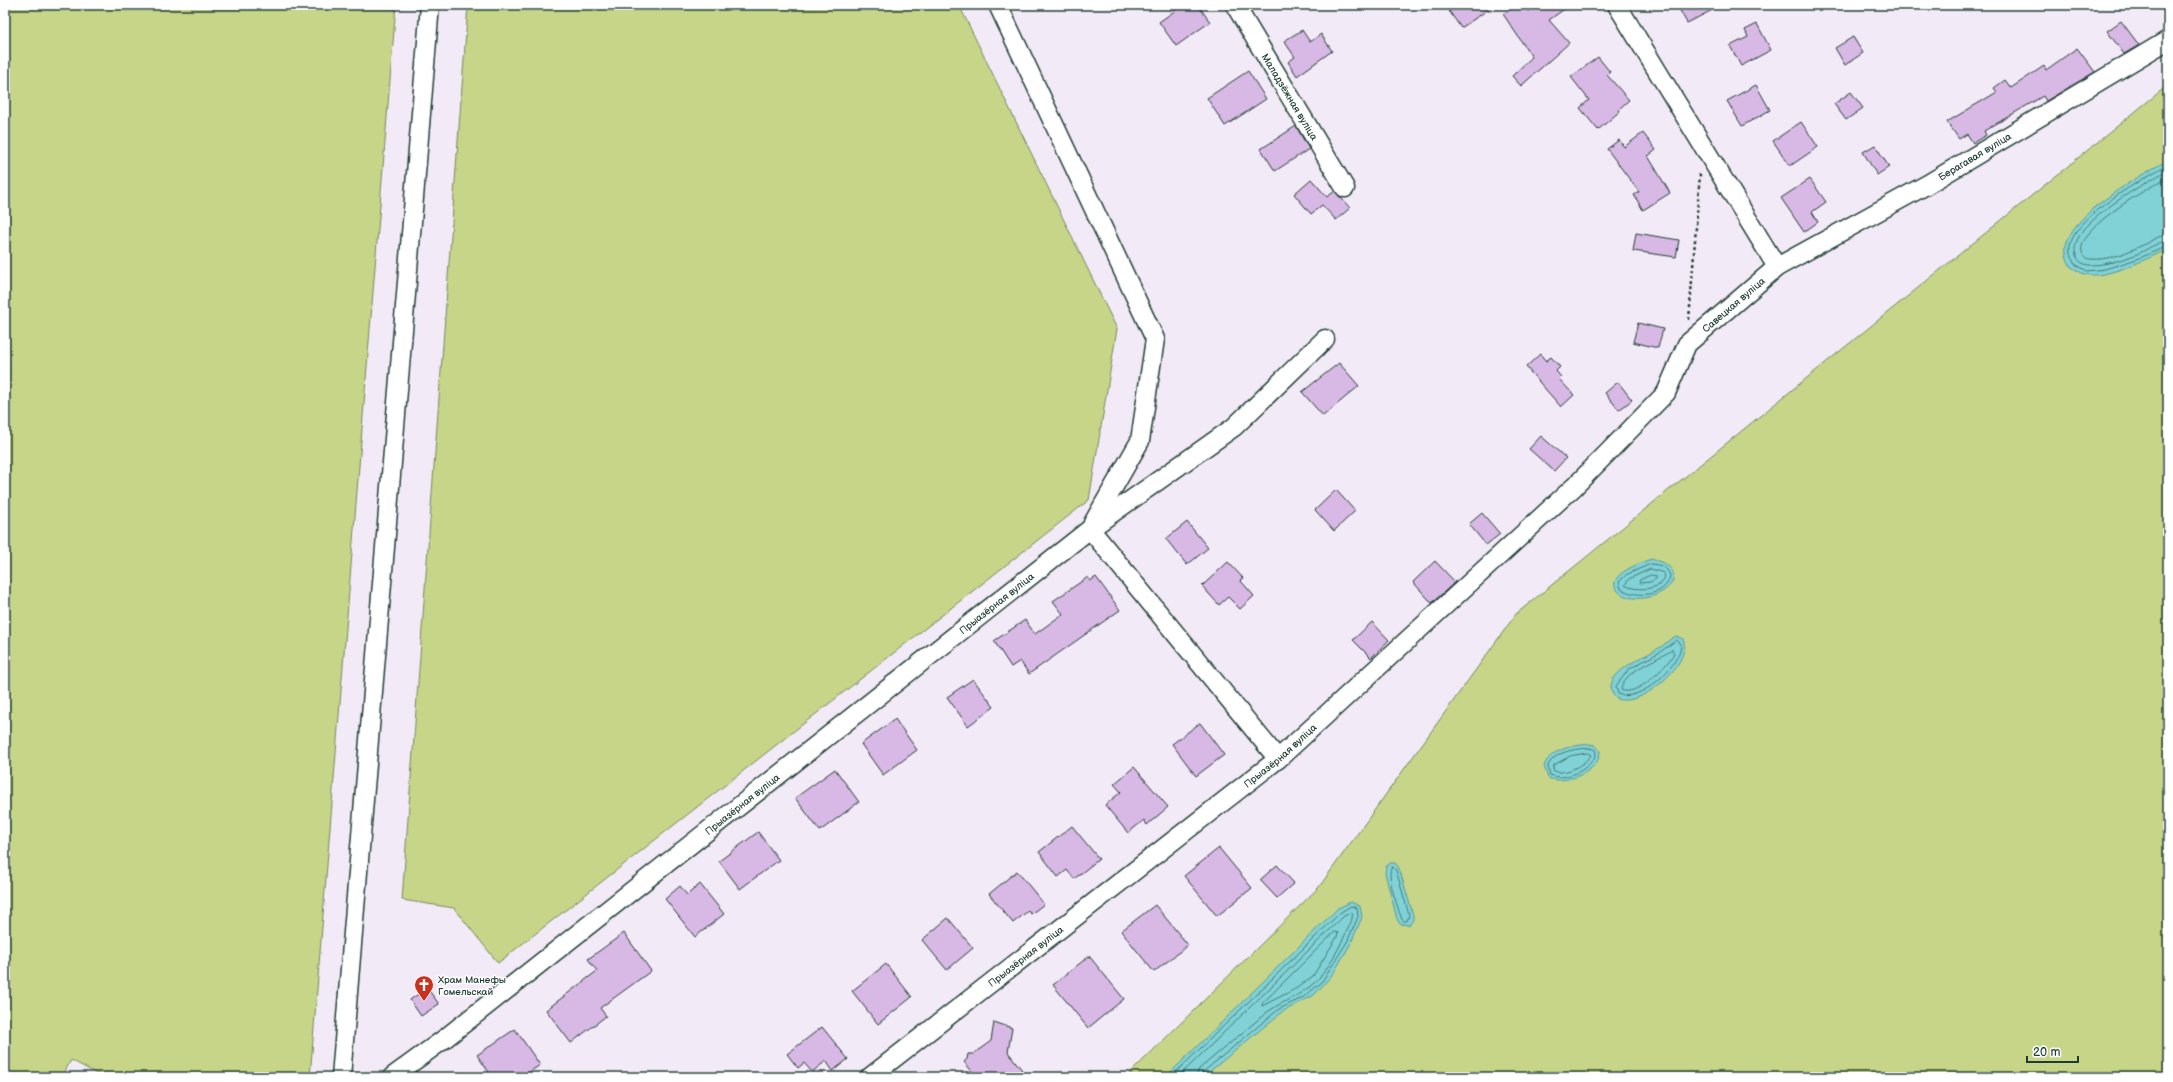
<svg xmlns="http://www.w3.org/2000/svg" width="2173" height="1082" font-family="'Balsamiq Sans',sans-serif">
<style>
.green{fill:#c7d589;stroke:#73895e}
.water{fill:#80d2d7;stroke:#599696}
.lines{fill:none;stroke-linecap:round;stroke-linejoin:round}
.shore{stroke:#467975;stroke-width:1}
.building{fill:#d8b8e4;stroke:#1f3d34}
.minor-casing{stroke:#1f3d34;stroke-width:21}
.path{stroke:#1f3d34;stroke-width:2.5;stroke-dasharray:3 3;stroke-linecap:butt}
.minor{stroke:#fff;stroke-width:18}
.labels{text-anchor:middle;stroke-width:3;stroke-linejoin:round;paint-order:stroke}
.street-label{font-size:10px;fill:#1f3d34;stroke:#fff}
.poi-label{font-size:10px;fill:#1f3d34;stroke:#fff;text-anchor:start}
</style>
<rect width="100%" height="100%" fill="#f3eaf7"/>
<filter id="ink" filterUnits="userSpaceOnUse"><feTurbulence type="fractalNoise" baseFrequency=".025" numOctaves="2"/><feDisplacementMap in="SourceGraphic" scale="8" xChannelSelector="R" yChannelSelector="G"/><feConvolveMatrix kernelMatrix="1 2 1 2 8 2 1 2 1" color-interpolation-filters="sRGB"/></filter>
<g filter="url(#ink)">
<!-- green -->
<g class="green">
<polygon points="5,5 396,5 310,1077 103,1077 71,1060 62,1077 5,1077"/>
<polygon points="468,5 959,5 1117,329 1089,500 498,963 454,908 402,900"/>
<polygon points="2168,85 2168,1077 1126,1077 1319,887 1516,614"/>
</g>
<!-- water -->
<g class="water">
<path d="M2168 160V249C2149 258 2105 280 2085 274 2080 273 2076 269 2071 267 2069 263 2066 258 2066 253 2060 219 2143 174 2168 160Z"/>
<path d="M1651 559C1696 569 1665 602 1633 598 1627 597 1621 595 1617 590 1605 575 1641 563 1651 559Z"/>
<path d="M1676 636 1683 639C1693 662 1645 703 1623 700 1619 700 1615 698 1613 694 1601 673 1647 656 1659 648 1665 645 1669 639 1676 636Z"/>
<path d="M1590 744 1595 745 1600 751C1600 772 1565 785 1548 778L1544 766C1551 748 1573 746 1590 744Z"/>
<polygon points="1390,863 1395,863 1399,868 1413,915 1413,920 1409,925 1400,924 1397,919 1385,873 1386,867"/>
<polygon points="1351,902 1360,906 1362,917 1351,943 1333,974 1314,995 1282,1012 1203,1077 1166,1077 1338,908"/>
</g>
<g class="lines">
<!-- shore -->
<g class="shore">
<path d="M2168 164C2145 178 2064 221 2070 253 2070 256 2073 261 2075 264L2087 271 2105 269 2137 259 2168 246"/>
<path d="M2168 170C2147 182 2065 226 2076 255 2078 261 2083 265 2090 265 2105 265 2123 260 2137 254 2147 250 2158 241 2168 241"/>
<path d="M2168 177C2150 187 2076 228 2082 252 2083 256 2086 259 2090 259 2107 261 2128 252 2143 245 2151 241 2159 235 2168 235"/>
<path d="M1651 564C1660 565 1667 566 1670 576 1666 597 1636 598 1621 589L1619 582 1626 575Z"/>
<path d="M1651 569 1664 573C1669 590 1635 592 1625 585L1629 579Z"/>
<polygon points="1651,575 1656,576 1656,579 1650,582 1639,583 1640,580"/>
<path d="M1677 640 1681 644C1681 665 1640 704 1618 694L1616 686 1629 669 1660 652Z"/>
<path d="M1672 650 1674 653C1668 666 1636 698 1621 690 1621 672 1659 659 1672 650Z"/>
<path d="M1590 748 1595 750 1596 754C1591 769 1565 782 1550 775L1548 766C1554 751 1576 749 1590 748Z"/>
<path d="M1588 753 1591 755C1586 764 1563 777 1553 770L1554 765 1570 756Z"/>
<path d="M1392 867 1396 870 1409 915 1407 921H1403L1401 917C1398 907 1385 875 1392 867Z"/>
<polygon points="1335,932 1338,933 1337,937 1313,976 1297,988 1262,1006 1262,1004"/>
<polyline points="1171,1077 1341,912 1351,906 1357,908 1358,917 1347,942 1321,983 1302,998 1279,1009 1203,1072 1201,1077"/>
<path d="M1178 1077 1344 916 1352 912C1354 919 1348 928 1345 935 1336 954 1325 976 1308 988 1295 998 1279 1003 1266 1013L1199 1069 1196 1077"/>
</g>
</g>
<!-- building -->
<g class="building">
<polygon points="1183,5 1198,5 1210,22 1176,46 1159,22"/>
<polygon points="1445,5 1495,5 1461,28"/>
<polygon points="1517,5 1523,5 1528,11 1537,5 1570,5 1549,20 1569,43 1521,86 1512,76 1532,57 1503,14"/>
<polygon points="1677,5 1722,5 1687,23"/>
<polygon points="2121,21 2139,45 2124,54 2107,31"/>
<polygon points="1757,24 1771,50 1741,66 1730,46 1748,37 1745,30"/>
<polygon points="1302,30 1310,42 1321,34 1332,51 1297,76 1288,62 1295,57 1284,41"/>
<polygon points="1853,37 1863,53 1845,65 1835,48"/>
<polygon points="2077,48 2095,72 2046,101 2043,96 1984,131 1986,135 1973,143 1967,134 1959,139 1947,122 1997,92 1994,88 2005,80 2011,88 2044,66 2046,70"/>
<polygon points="1598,57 1610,72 1607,75 1629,100 1619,109 1620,111 1598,130 1580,108 1589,100 1571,77"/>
<polygon points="1248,71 1266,99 1225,126 1207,98"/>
<polygon points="1756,85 1770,110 1742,126 1727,101"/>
<polygon points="1851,92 1863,108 1846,120 1834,104"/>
<polygon points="1801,122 1818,147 1790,166 1773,141"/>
<polygon points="1296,126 1309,149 1275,171 1261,149"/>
<polygon points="1643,133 1656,150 1648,156 1670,193 1643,210 1634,195 1639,192 1607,149 1619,140 1624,147"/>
<polygon points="1875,145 1889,167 1877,175 1863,152"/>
<polygon points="1311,179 1327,197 1335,191 1350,208 1336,220 1322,205 1311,214 1294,194"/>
<polygon points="1810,179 1826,202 1812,212 1818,222 1804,232 1781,198"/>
<polygon points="1636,233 1679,240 1676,257 1633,251"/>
<polygon points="1638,323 1663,329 1658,348 1633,342"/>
<polygon points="1540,354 1546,361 1551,357 1560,367 1556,371 1561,377 1559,379 1574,395 1561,407 1526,367"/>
<polygon points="1339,363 1359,386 1323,416 1302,392"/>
<polygon points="1618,382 1632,400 1619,410 1605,393"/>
<polygon points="1541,436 1566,458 1554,471 1529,449"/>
<polygon points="1336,490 1355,511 1334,531 1315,510"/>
<polygon points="1482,513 1500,534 1486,545 1469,524"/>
<polygon points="1187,522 1208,548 1187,565 1166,539"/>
<polygon points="1435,561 1455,582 1432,603 1413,582"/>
<polygon points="1228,562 1243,578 1240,580 1254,596 1240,609 1228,597 1219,605 1202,586"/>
<polygon points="1088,577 1090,581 1096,577 1120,610 1029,674 1020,661 1011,667 994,641 1025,620 1035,634 1063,614 1053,601"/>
<polygon points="1372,622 1389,640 1371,658 1353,640"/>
<polygon points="973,679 994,707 968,726 947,697"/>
<polygon points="895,719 917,750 883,775 861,744"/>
<polygon points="1200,723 1224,755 1196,776 1172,744"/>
<polygon points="1134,767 1168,807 1147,825 1144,820 1128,833 1105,805 1121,792 1114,784"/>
<polygon points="835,769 859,802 820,831 795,798"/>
<polygon points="1072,826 1099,859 1074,879 1067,870 1058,877 1039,852"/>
<polygon points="758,832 779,860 740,889 719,861"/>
<polygon points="1219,848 1252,888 1217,916 1184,876"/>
<polygon points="1277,865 1294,883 1277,898 1260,880"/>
<polygon points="1017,871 1044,904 1031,914 1028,911 1013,923 989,894"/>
<polygon points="700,884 724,914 695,937 665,899 680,886 687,895"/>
<polygon points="1155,905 1188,945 1154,972 1121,931"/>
<polygon points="948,918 973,948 947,970 922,940"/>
<polygon points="624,933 651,971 600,1008 606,1016 571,1043 546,1010 597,971 588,959"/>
<polygon points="1089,956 1124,999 1088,1028 1053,985"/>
<polygon points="886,964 912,997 878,1024 852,991"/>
<polygon points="427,988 439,1004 421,1016 410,1000"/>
<polygon points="994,1022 1012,1028 1008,1052 1022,1070 1013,1077 977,1077 964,1062 967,1059 968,1054 973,1054 991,1041"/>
<polygon points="822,1027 848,1059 833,1071 826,1061 812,1072 804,1063 798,1068 787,1054"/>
<polygon points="515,1029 540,1065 522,1077 492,1077 477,1055"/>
</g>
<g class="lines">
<!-- minor casing -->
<g class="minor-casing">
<g id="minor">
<polyline points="998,5 1155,339 1140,441 1093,523"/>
<path id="s1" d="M1235 5 1345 188"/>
<polyline points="1617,5 1777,267"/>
<polyline points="1090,529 1278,759"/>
<polyline points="341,1077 430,5"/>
<path id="s2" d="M392 1077 443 1040 1090 529 1234 427 1325 339"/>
<path id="s3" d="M870 1077 1278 759 1575 486 1666 393 1687 344 1777 267 1928 184 2168 40"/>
</g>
</g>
<!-- path -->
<polyline class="path" points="1689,320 1700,174"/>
<!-- minor -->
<use href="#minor" class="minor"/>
</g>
</g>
<!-- icons -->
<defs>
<g id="church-pin" transform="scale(1)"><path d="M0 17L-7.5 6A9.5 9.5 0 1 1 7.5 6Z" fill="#c8321e" stroke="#fff"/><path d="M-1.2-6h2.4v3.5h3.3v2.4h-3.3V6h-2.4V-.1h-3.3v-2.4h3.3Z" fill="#fff"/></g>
</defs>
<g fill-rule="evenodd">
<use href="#church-pin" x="424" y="985"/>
</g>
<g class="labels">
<!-- street labels -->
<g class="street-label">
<text dy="4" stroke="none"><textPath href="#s1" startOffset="107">Маладзёжная вуліца</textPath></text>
<text dy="4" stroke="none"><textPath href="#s3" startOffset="1449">Берагавая вуліца</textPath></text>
<text dy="4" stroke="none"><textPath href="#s3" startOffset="1165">Савецкая вуліца</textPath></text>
<text dy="4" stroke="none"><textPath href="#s2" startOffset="768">Прыазёрная вуліца</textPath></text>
<text dy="4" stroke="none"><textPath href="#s3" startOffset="521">Прыазёрная вуліца</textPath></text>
<text dy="4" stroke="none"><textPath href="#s2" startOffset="444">Прыазёрная вуліца</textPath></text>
<text dy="4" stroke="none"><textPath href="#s3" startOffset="197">Прыазёрная вуліца</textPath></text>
</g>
<!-- poi labels -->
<g class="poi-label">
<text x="438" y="983">Храм Манефы<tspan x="438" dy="12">Гомельскай</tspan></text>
</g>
</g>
<!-- margin -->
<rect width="2173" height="1082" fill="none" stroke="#fff" stroke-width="20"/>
<rect x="10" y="10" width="2153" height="1062" fill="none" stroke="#1f3d34" stroke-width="1.5" filter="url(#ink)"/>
<!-- scale -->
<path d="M2027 1056v6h51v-6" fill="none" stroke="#1f3d34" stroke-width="2"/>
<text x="2033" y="1056" font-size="12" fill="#1f3d34" stroke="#ffffff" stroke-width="3" paint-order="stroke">20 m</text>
</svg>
